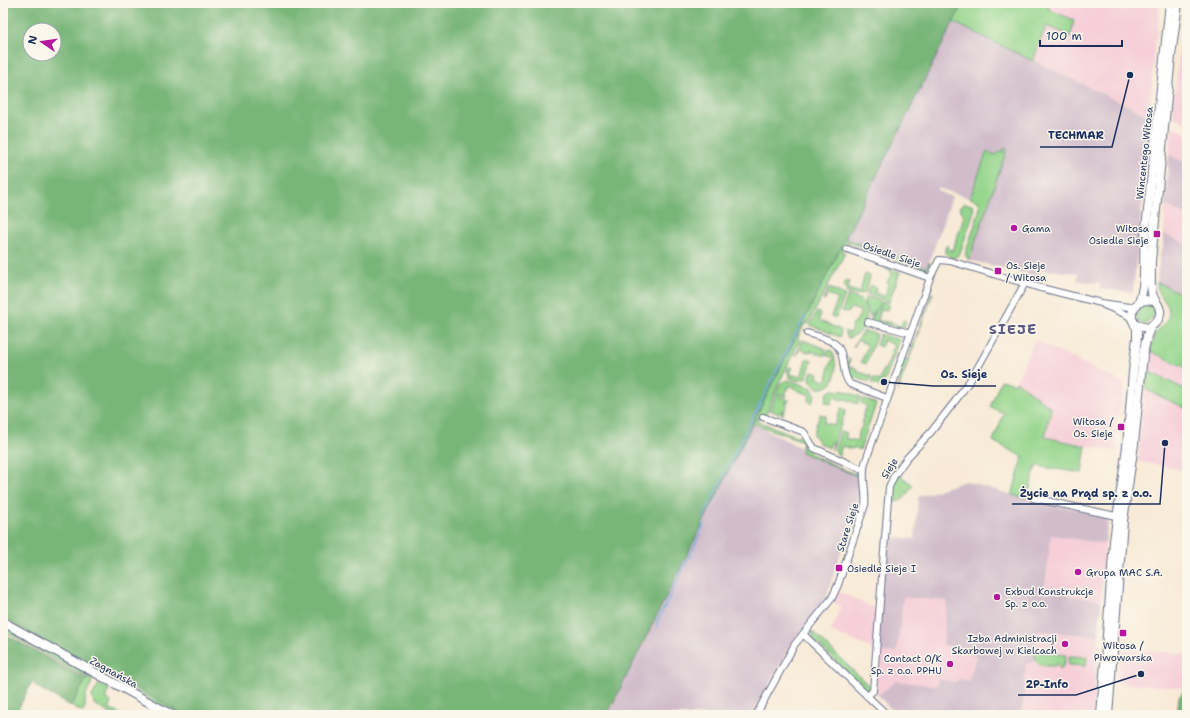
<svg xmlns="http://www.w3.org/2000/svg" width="1190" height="718" font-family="'Shantell Sans',sans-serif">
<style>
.built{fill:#f6cfd8}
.industrial{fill:#d1bdca}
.green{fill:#95d58c;stroke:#588275}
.forest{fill:#78b678;stroke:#4a726b;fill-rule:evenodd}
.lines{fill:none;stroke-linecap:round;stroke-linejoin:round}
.stream{stroke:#73ade3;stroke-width:1.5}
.street-casing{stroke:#687088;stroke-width:8}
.secondary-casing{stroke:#687088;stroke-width:10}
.street{stroke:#fff;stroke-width:6}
.secondary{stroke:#fff;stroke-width:8}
.poi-dot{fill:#b5179e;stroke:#fbf7ec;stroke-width:1.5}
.labels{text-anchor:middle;stroke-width:3;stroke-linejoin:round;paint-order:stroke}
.street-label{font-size:10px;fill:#1b2f5e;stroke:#fbf7ec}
.poi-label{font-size:10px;fill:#1b2f5e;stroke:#fbf7ec;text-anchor:start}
.district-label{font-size:14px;font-weight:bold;letter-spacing:1px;fill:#5e5c86;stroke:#fbf7ec}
.leader{fill:none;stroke:#1b2f5e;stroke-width:1.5}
.callout-dot{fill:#1b2f5e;stroke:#fbf7ec;stroke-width:1.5}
.callout-label{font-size:11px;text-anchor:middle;font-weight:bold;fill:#1b2f5e;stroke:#fbf7ec;stroke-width:3;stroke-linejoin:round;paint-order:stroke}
</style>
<rect width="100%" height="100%" fill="#fbf7ec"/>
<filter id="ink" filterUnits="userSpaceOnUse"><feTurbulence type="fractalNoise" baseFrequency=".025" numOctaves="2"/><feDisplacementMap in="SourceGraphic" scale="8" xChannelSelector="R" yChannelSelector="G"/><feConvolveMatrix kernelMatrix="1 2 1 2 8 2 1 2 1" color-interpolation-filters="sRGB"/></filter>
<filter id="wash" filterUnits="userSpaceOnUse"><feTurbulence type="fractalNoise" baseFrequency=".012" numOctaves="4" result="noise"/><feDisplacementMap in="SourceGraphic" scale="16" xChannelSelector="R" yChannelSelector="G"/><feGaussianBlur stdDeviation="0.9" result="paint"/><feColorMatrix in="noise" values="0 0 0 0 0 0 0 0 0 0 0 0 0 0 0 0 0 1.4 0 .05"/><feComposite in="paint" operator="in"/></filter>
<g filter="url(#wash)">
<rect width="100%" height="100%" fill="#f8ead6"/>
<!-- built -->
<g class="built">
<polygon points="1049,3 1160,3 1157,38 1155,37 1153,58 1154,58 1149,116 1033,61 1046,26 1071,36 1047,9"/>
<polygon points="1185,3 1187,3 1187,123 1172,116"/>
<polygon points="1171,126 1187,133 1187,163 1169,155"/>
<polygon points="1165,205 1187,216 1187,244 1164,234"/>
<polygon points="1035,340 1124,383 1123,398 1117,418 1115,435 1118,452 1045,437 1051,408 1016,381"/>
<polygon points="1150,351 1187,368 1187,390 1147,371"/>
<polygon points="1145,389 1187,409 1187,471 1138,461"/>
<polygon points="1051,535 1105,544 1101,600 1068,596 1069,590 1045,587"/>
<polygon points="838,591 878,610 875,650 831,631 841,606 833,602"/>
<polygon points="902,596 947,601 943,644 956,647 961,651 977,657 968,681 960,679 954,682 938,679 937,686 896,681 878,695 875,692 878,651 897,653"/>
<polygon points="1038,631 1099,636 1093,715 1022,715 1026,662 1034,663"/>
<polygon points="1122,649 1187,654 1187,687 1186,688 1117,683 1119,660"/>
</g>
<!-- industrial -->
<g class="industrial">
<polygon points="953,22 1149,116 1146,145 1148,146 1133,292 1100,289 1100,283 1077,281 1078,273 1041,270 1040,277 969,260 1007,149 1004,148 1003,152 1001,151 995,155 987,151 970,198 938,188 938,191 952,197 927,268 844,238"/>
<polygon points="1169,155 1187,163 1187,216 1165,205"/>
<polygon points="1164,234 1187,244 1187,296 1157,282 1160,254 1163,248"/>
<polygon points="752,423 859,477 860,495 824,603 792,643 752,715 607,715"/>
<polygon points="965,481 1012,495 1109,516 1105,544 1051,535 1045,587 1069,590 1068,596 1101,600 1099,636 1038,631 1034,663 1026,663 1022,715 896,715 878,695 896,681 937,686 938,679 954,682 960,679 968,681 977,657 961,651 956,647 943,645 947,601 903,597 897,653 875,651 884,536 915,539 918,497"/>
</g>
<!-- green -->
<g class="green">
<polygon points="963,3 1049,3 1048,9 1074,20 1071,36 1046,26 1033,61 953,22"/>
<polygon points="1004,148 1007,149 969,260 965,255 979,212 980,205 978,201 970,198 987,151 995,155 1001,151 1003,152"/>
<polygon points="965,203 972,205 974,211 960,253 956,257 950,258 945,253 945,248 947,245 951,251 953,249 964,218 960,207"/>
<polygon points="844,238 927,268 929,262 931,265 924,273 922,271 923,269 848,242 844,250 842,250 842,252 845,253 808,324 805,323 798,338 800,340 776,389 766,415 762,414 761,419 758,418 757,421 799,437 801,433 808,443 804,446 813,455 854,474 855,472 858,473 859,477 801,452 803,441 752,423"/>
<polygon points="886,267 900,272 889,302 868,294 867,293 870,285 876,288 875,293 884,296 886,294 888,284 887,283 892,272 885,269"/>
<polygon points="865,274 870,276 870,277 865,293 855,295 847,293 844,286 845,280 850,282 848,289 860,292"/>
<polygon points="1157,282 1187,296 1187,368 1150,351 1155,334 1167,321 1169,313 1168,306 1158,292"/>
<polygon points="829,288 845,295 836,318 831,316 838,299 827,294 825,301 823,300"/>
<polygon points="932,292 933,293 898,390 897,390 900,381 896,380 904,358 908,359"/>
<path d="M848 295C852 297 857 298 860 300 864 303 865 308 866 312 868 326 861 334 848 338L844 331 850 333 853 323H855L860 314V311L851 308 849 312 842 311Z"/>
<polygon points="866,296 882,302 870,317 864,302"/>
<polygon points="883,302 889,304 887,310 881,309 878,320 883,322 884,321 901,326 903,320 906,321 904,329 870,321 874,313"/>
<path d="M1147 303 1152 305 1155 312C1154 319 1148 319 1146 325L1138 322 1136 316 1139 310Z"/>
<polygon points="817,312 821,313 819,320 841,330 840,337 810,325"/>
<polygon points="864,331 877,334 866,364 861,362 868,345 857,340 854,347 853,346"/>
<polygon points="880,334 900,340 885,381 883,381 882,384 884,385 882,387 871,383 873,378 880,381 883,369 885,370 887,364 888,364 892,350 893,350 895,346 884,340 881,347 876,345"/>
<polygon points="803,340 826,349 824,356 811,351 810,352 807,351 807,352 800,348 797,355 796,355"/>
<path d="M828 350 832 351C838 364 839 390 818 388 811 385 808 377 812 371L818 373 817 378 825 381 827 379 829 369H828L833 358 826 355Z"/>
<polygon points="806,359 812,361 806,378 798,381 790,378 787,371 789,367 792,368 790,374 801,377"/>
<polygon points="849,359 850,359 848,366 856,368 859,372 871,376 869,382 849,376 847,363"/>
<polygon points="1147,371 1187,390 1187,409 1145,389"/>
<polygon points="788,380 812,388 815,395 812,403 808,401 810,395 799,391 789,385 785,395 786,397 779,394 778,396 789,400 788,403 785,402 787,405 783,415 781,414 783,409 779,414 770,410 779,386 781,383"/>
<polygon points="1001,380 1015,384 1016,381 1051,408 1045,437 1086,446 1082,473 1036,466 1027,498 1012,495 1023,457 993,441 1004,413 990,407"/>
<polygon points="833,390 845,391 860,397 858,404 845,399 841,400 834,397 831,404 825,402 827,393"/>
<polygon points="862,398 875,403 876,404 860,450 854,447 853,449 842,446 839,455 837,454 835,449 841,431 847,433 845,438 857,441 858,436 857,436 863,424 862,423 864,417 862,417 867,406 861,403"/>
<polygon points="841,408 846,410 832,450 833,443 831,442 829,448 819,443 813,434 820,414 826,416 824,423 835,425"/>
<path d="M898 474 913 485C905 496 904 503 889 502L891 488Z"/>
<polygon points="3,625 68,661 91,677 82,675 3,630"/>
<polygon points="811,630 872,689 868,691 863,687 814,640"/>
<path d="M1035 651 1066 655 1064 665 1063 664 1062 669 1059 668 1058 664H1056L1055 666C1043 666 1033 667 1035 651Z"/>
<polygon points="1069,656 1087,657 1086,666 1068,665"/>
<path d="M98 666 184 715C168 715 153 700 140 693 127 685 113 678 100 670Z"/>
<path d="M87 678 92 679C92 686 87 690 86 695 84 703 87 704 83 712L71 706Z"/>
<polygon points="99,684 109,689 106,696 106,699 111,702 109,708 122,715 112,715 94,704 92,696"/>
</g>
<!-- forest -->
<g class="forest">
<path d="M3 3H963L607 715H184L96 665H91L65 653 3 619ZM30 30H54V54H30Z"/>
<polygon points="3,633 82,677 87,678 71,706 35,686 36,684 32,682 15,715 3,715"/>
<polygon points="1187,687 1187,715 1177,715 1179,697"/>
</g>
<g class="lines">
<!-- stream -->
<g class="stream">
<polyline points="703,518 746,431 805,316"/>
<polyline points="657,628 657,622 700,535 704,524"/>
</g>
</g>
</g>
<g filter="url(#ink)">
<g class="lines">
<!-- street casing -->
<g class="street-casing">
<g id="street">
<polyline points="847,249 930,278"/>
<polyline points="1104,305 1127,315 1132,319"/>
<polyline points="868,322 910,333"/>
<path d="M807 333C816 336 827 338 834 343 847 352 840 373 850 384L887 398"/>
<polyline points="763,417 804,432 814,448 863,470"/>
<polyline points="1033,498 1116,516"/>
<polyline points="804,635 887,715"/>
<polyline points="867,696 873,691 889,487 894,476 906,459 931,432 956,400 973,376 1025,283"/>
<path d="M756 715 795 644 832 598 838 585 865 505C867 491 861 477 865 463L930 278 939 260 950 261 1037 287 1101 303 1129 307 1135 306"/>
</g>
</g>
<!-- secondary casing -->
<g class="secondary-casing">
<g id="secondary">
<path d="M1138 304C1147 287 1143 257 1145 238 1154 160 1161 81 1170 3"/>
<path d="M1135 325 1148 328C1156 324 1163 316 1159 307 1157 302 1153 299 1152 293 1150 283 1151 272 1151 261L1171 56 1178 3"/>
<polyline points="3,622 172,715"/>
<polyline points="1101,715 1114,541 1127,446 1133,372 1137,338 1137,328 1132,319 1132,313 1135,306 1142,301 1145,300 1154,301"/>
<polyline points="1108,715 1123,521 1134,444 1143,355 1147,336 1151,326"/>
</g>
</g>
<!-- street -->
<use href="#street" class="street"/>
<!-- secondary -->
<use href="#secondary" class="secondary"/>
</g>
</g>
<!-- markers -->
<g class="poi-dot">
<circle cx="1014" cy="228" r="4"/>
<rect x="1153" y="230" width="8" height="8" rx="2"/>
<rect x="994" y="267" width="8" height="8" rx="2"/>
<rect x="1117" y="423" width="8" height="8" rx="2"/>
<rect x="835" y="564" width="8" height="8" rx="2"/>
<circle cx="1078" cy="572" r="4"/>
<circle cx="997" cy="597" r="4"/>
<rect x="1119" y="629" width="8" height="8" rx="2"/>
<circle cx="1065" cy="644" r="4"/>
<circle cx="950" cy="664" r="4"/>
</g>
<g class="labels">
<!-- street labels -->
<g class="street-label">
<text transform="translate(1144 153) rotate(-84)" y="4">Wincentego Witosa</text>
<text transform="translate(892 254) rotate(19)" y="4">Osiedle Sieje</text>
<text transform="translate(889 468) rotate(-58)" y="4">Sieje</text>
<text transform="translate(847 527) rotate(-72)" y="4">Stare Sieje</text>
<text transform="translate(114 672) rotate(29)" y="4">Zagnańska</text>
</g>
<!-- poi labels -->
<g class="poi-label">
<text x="1022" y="232">Gama</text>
<text x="1149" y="232" text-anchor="end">Witosa<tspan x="1149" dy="12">Osiedle Sieje</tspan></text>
<text x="1006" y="269">Os. Sieje<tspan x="1006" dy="12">/ Witosa</tspan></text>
<text x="1113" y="425" text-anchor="end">Witosa /<tspan x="1113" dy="12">Os. Sieje</tspan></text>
<text x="847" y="572">Osiedle Sieje I</text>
<text x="1086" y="576">Grupa MAC S.A.</text>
<text x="1005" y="595">Exbud Konstrukcje<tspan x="1005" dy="12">Sp. z o.o.</tspan></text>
<text x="1057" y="642" text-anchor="end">Izba Administracji<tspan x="1057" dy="12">Skarbowej w Kielcach</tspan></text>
<text x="1123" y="649" text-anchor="middle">Witosa /<tspan x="1123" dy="12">Piwowarska</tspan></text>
<text x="942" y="662" text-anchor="end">Contact O/K<tspan x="942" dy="12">Sp. z o.o. PPHU</tspan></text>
</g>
<!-- district labels -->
<g class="district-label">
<text x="1013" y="334">SIEJE</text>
</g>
</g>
<!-- callouts -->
<path class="leader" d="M1130 75L1112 147H1040M884 382L933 386H996M1165 443L1160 504H1012M1141 674L1076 695H1018"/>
<g class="callout-dot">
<circle cx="1130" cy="75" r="4"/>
<circle cx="884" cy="382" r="4"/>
<circle cx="1165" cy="443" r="4"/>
<circle cx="1141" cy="674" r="4"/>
</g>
<g class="callout-label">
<text x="1076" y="139">TECHMAR</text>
<text x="964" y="378">Os. Sieje</text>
<text x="1086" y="497">Życie na Prąd sp. z o.o.</text>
<text x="1047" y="688">2P-Info</text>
</g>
<!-- margin -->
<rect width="1190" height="718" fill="none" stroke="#fbf7ec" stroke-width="16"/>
<!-- north arrow -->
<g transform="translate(42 42) rotate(283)"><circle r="19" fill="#fbf7ec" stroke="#a1a7b3"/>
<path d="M0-3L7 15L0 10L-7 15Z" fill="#b5179e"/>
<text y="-6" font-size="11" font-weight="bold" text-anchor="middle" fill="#1b2f5e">N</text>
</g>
<!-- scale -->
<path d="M1040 40v6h82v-6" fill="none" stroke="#1b2f5e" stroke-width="2"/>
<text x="1046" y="40" font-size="12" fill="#1b2f5e" stroke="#fbf7ec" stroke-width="3" paint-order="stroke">100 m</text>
</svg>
